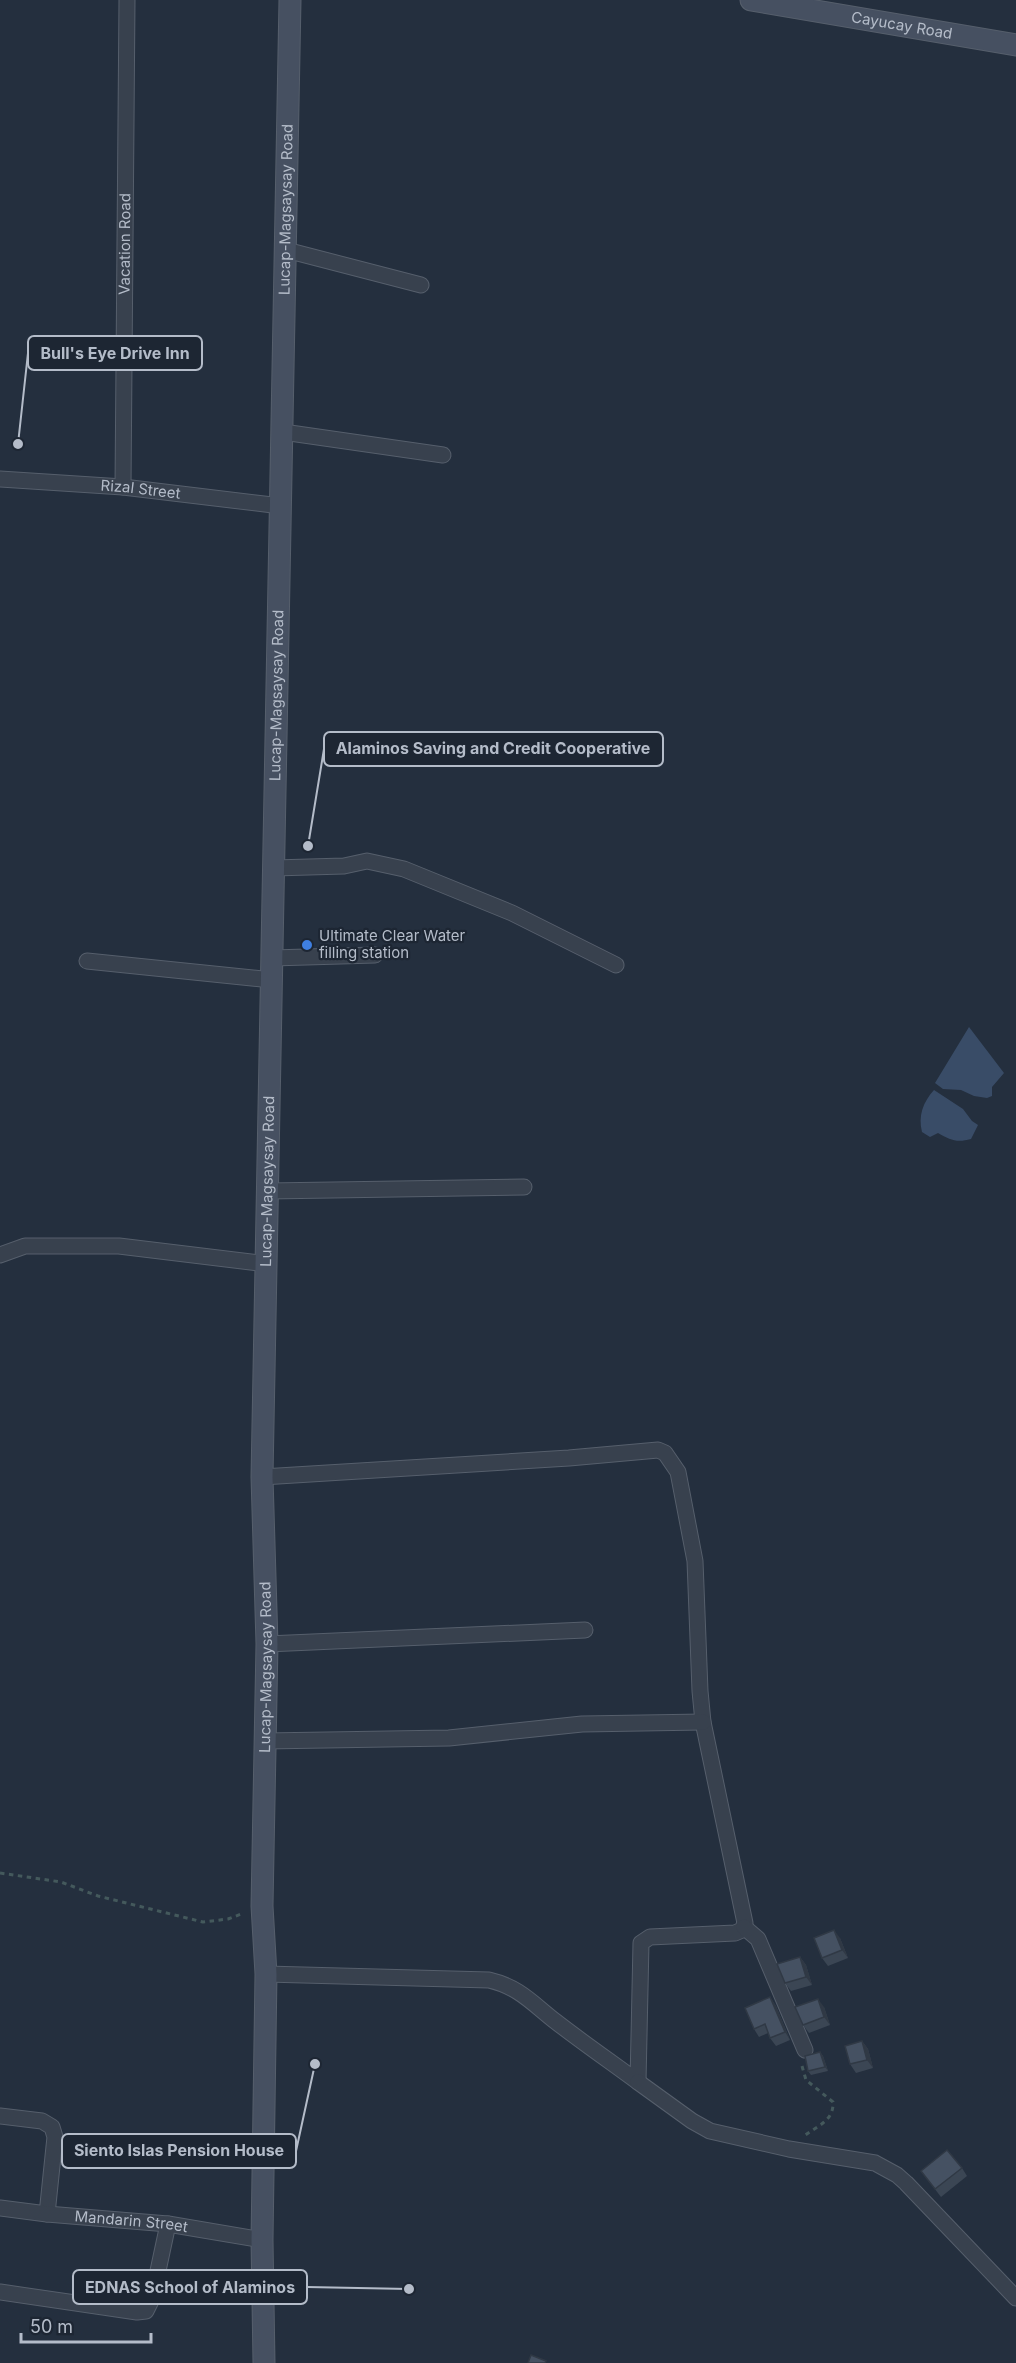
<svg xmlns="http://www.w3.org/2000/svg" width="1016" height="2363" font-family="Inter,sans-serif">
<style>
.water{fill:#394c67}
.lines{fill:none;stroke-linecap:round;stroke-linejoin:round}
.street-casing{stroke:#565f6c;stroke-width:17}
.secondary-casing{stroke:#565f6c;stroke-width:23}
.path{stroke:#44595c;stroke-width:3;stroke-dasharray:4.5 4.5;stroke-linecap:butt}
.street{stroke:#38414e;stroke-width:15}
.secondary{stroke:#465061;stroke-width:21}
.wall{fill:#3b4654}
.shaded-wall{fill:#303945}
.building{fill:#455162;stroke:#303945;stroke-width:1.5}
.shop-dot{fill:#3f7fe0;stroke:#1d2633;stroke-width:2}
.labels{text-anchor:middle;stroke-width:4.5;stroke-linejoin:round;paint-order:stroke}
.street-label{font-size:15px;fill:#b4bcc9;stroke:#1d2633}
.poi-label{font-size:15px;fill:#b4bcc9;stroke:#1d2633;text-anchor:start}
.leader{fill:none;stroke:#b4bcc9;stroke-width:2}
.callout-dot{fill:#b4bcc9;stroke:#1d2633;stroke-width:2}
.callout{fill:#1d2633;stroke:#b4bcc9;stroke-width:2}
.callout-label{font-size:16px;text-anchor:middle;font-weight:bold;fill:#b4bcc9}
</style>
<rect width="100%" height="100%" fill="#242f3e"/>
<!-- water -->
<g class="water">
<polygon points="969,1027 1004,1073 992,1087 992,1096 987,1098 974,1096 961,1090 943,1089 935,1083"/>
<path d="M934 1090 963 1109 972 1121 978 1125 971 1139C957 1143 950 1140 938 1133L930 1137 922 1132C918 1116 923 1102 934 1090Z"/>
</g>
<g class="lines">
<!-- street casing -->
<g class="street-casing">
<g id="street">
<polyline points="286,250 421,285"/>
<polyline points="283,432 443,455"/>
<path id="s1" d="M0 479 123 487 281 506"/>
<path id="s2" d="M123 487 127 0"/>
<polyline points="274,868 344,866 367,861 404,869 512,913 616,965"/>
<polyline points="272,958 375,955"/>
<polyline points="87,961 272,980"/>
<polyline points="268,1191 524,1187"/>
<polyline points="0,1255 25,1246 119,1246 267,1264"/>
<path d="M262 1477 569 1458 658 1450 665 1453 678 1472 695 1561 700 1691 703 1722 745 1923 742 1930 735 1933 650 1937 641 1943 638 2082C611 2062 582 2042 555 2021 532 2003 519 1987 489 1980L266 1974"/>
<polyline points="267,1644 585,1630"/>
<polyline points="265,1741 449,1738 582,1724 703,1722"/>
<polyline points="744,1927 758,1939 805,2050"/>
<polyline points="638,2082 692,2121 710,2131 789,2149 875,2163 897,2175 906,2183 1016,2298"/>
<polyline points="0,2116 42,2121 52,2127 55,2137 47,2214"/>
<path id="s3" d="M0 2208 47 2214 168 2224 262 2240"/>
<polyline points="0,2292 137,2312 146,2311 152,2299 168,2224"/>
</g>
</g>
<!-- secondary casing -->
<g class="secondary-casing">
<g id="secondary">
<path id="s4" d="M751 0 1016 45"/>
<path id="s5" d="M264 2363 262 2240 266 1974 262 1906 267 1644 262 1477 290 0"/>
</g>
</g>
<!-- path -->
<g class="path">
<polyline points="0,1873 61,1882 98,1896 203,1922 228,1919 244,1913"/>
<path d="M802 2066 806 2080 833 2102C834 2121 817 2126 804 2136"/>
</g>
<!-- street -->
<use href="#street" class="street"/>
<!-- secondary -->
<use href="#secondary" class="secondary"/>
</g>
<!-- wall -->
<g class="wall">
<polygon points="840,1938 848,1958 828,1966 822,1958"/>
<polygon points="800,1957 806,1965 812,1985 791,1991 785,1983"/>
<polygon points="770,1997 776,2006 790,2040 776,2046 770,2038 768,2033 759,2037 754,2029"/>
<polygon points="824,2007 830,2025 809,2033 803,2025"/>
<polygon points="862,2041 868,2049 873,2068 856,2073 850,2064"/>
<polygon points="820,2052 823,2056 828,2071 811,2075 808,2071"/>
<polygon points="962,2168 967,2176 941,2197 921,2171"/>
</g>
<!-- shaded-wall -->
<g class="shaded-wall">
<polygon points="834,1930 840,1938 848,1958 842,1950"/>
<polygon points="800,1957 806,1965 812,1985 806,1977"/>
<polygon points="770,1997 776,2006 790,2040 785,2032"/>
<polygon points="818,1999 824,2007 830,2025 824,2017"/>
<polygon points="862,2041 868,2049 873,2068 867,2060"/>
<polygon points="820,2052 823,2056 828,2071 825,2067"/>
</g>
<!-- building -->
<g class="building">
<polygon points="834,1930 842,1950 822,1958 814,1938"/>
<polygon points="800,1957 806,1977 785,1983 777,1964"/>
<polygon points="770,1997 785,2032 770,2038 765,2024 754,2029 745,2008"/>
<polygon points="818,1999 824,2017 803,2025 795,2007"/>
<polygon points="862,2041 867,2060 850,2064 845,2046"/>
<polygon points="820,2052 825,2067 808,2071 805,2056"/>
<polygon points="947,2150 962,2168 935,2189 921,2171"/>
<polygon points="531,2355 546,2361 545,2363 528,2363"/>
</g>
<!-- markers -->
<circle class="shop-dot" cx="307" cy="945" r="6"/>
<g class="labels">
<!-- street labels -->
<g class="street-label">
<text dy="5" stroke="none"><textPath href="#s4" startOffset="153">Cayucay Road</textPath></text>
<text dy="5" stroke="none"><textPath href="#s5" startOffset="2154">Lucap-Magsaysay Road</textPath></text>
<text dy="5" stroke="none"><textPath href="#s2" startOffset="243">Vacation Road</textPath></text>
<text dy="5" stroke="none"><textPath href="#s1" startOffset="141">Rizal Street</textPath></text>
<text dy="5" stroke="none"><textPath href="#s5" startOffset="1668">Lucap-Magsaysay Road</textPath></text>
<text dy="5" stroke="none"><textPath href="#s5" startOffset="1182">Lucap-Magsaysay Road</textPath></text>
<text dy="5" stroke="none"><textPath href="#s5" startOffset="696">Lucap-Magsaysay Road</textPath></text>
<text dy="5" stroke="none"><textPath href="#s3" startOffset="132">Mandarin Street</textPath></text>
</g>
<!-- poi labels -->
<g class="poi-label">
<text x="319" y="941">Ultimate Clear Water<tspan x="319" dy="17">filling station</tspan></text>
</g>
</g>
<!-- callouts -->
<path class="leader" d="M18 444L28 353M308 846L324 749M315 2064L296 2151M409 2289L307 2287"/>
<g class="callout-dot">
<circle cx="18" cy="444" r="6"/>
<circle cx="308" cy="846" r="6"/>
<circle cx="315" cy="2064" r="6"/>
<circle cx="409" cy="2289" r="6"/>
</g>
<g class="callout">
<rect x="28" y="336" width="174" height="34" rx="6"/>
<rect x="324" y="732" width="339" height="34" rx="6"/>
<rect x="62" y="2134" width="234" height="34" rx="6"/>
<rect x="73" y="2270" width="234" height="34" rx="6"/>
</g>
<g class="callout-label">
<text x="115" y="359">Bull's Eye Drive Inn</text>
<text x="493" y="754">Alaminos Saving and Credit Cooperative</text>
<text x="179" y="2156">Siento Islas Pension House</text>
<text x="190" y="2293">EDNAS School of Alaminos</text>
</g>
<!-- scale -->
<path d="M21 2333v9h130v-9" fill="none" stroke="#b4bcc9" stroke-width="3"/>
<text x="30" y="2333" font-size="18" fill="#b4bcc9" stroke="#1d2633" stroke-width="4.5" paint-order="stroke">50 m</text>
</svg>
